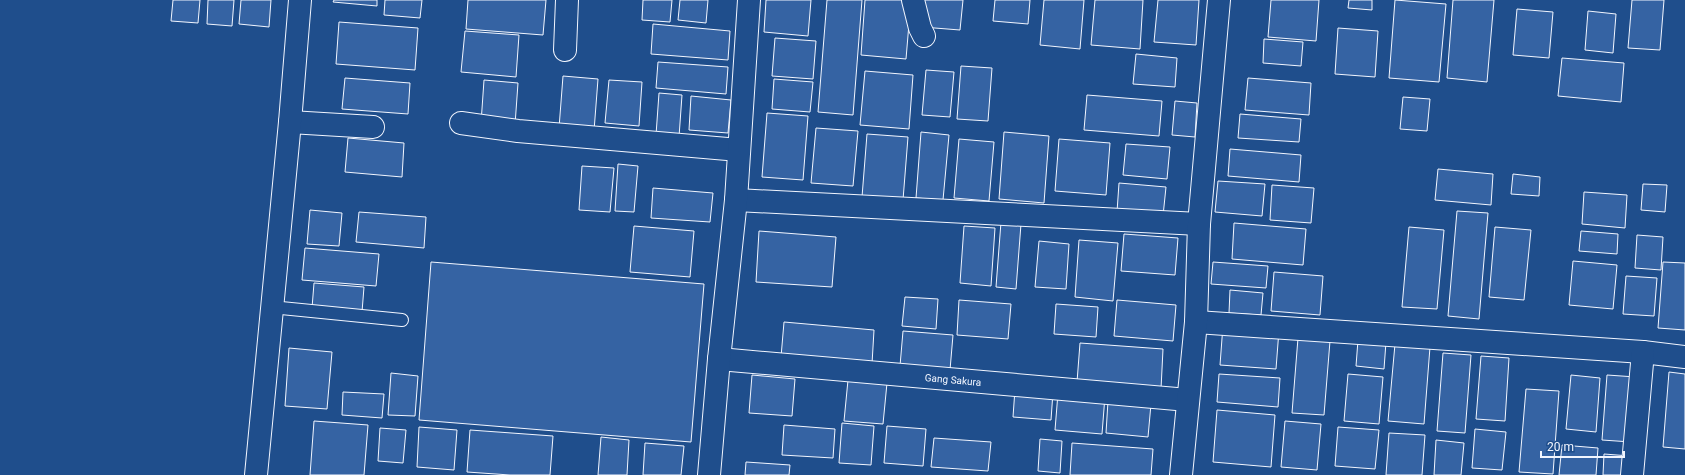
<svg xmlns="http://www.w3.org/2000/svg" width="1685" height="475" font-family="Roboto,sans-serif">
<style>
.building{fill:#3563a3;stroke:#f2f6ff}
.lines{fill:none;stroke-linecap:round;stroke-linejoin:round}
.service-casing{stroke:#f2f6ff;stroke-width:14}
.minor-casing{stroke:#f2f6ff;stroke-width:24}
.tertiary-casing{stroke:#f2f6ff;stroke-width:24}
.service{stroke:#1f4e8c;stroke-width:12}
.minor{stroke:#1f4e8c;stroke-width:22}
.tertiary{stroke:#1f4e8c;stroke-width:22}
.labels{text-anchor:middle;stroke-width:3;stroke-linejoin:round;paint-order:stroke}
.street-label{font-size:10px;fill:#f2f6ff;stroke:#1f4e8c}
</style>
<rect width="100%" height="100%" fill="#1f4e8c"/>
<!-- building -->
<g class="building">
<polygon points="173,0 200,0 198,23 171,21"/>
<polygon points="208,0 234,0 232,26 207,24"/>
<polygon points="241,0 271,0 269,27 239,24"/>
<polygon points="334,0 377,0 377,6 333,2"/>
<polygon points="385,0 422,0 420,18 384,15"/>
<polygon points="468,0 546,0 543,35 466,29"/>
<polygon points="643,0 672,0 670,22 642,20"/>
<polygon points="680,0 708,0 706,23 678,20"/>
<polygon points="766,0 811,0 808,36 764,32"/>
<polygon points="827,0 862,0 853,115 818,112"/>
<polygon points="865,0 911,0 906,59 861,55"/>
<polygon points="924,0 963,0 960,30 922,27"/>
<polygon points="995,0 1030,0 1028,24 993,21"/>
<polygon points="1044,0 1084,0 1080,49 1040,45"/>
<polygon points="1095,0 1143,0 1140,49 1091,45"/>
<polygon points="1158,0 1199,0 1196,45 1154,42"/>
<polygon points="1271,0 1319,0 1316,41 1268,37"/>
<polygon points="1349,0 1372,0 1372,10 1348,8"/>
<polygon points="1395,0 1446,4 1439,82 1389,78"/>
<polygon points="1453,0 1494,0 1487,82 1447,78"/>
<polygon points="1632,0 1664,0 1660,50 1628,48"/>
<polygon points="1517,9 1553,12 1549,58 1513,55"/>
<polygon points="1588,11 1616,14 1613,53 1585,50"/>
<polygon points="339,22 418,28 415,70 336,64"/>
<polygon points="653,24 730,31 728,60 651,54"/>
<polygon points="1338,28 1378,31 1375,77 1335,74"/>
<polygon points="465,31 519,35 516,77 461,72"/>
<polygon points="775,38 816,41 813,79 772,76"/>
<polygon points="1264,39 1303,42 1301,66 1263,63"/>
<polygon points="1136,54 1177,58 1175,87 1133,84"/>
<polygon points="1562,58 1624,63 1621,102 1558,96"/>
<polygon points="658,62 728,67 726,94 656,88"/>
<polygon points="961,66 992,68 988,121 957,119"/>
<polygon points="926,70 954,72 950,117 922,115"/>
<polygon points="865,71 913,75 909,129 860,125"/>
<polygon points="563,76 598,79 594,131 559,128"/>
<polygon points="345,78 410,83 408,114 342,109"/>
<polygon points="1248,78 1311,83 1309,115 1245,110"/>
<polygon points="774,79 813,82 810,112 772,109"/>
<polygon points="484,80 518,83 515,125 481,123"/>
<polygon points="609,80 642,82 639,126 605,123"/>
<polygon points="659,93 682,95 679,137 656,135"/>
<polygon points="1087,95 1162,101 1159,136 1084,130"/>
<polygon points="691,96 731,100 728,133 689,130"/>
<polygon points="1403,97 1430,99 1427,131 1400,129"/>
<polygon points="1175,101 1197,103 1195,137 1172,135"/>
<polygon points="767,113 808,116 803,180 762,177"/>
<polygon points="1240,114 1301,119 1299,142 1238,138"/>
<polygon points="816,128 858,131 853,186 811,183"/>
<polygon points="921,132 949,135 943,200 916,198"/>
<polygon points="1004,132 1049,136 1044,203 999,199"/>
<polygon points="867,134 908,137 903,200 862,197"/>
<polygon points="348,138 404,143 402,177 345,172"/>
<polygon points="959,139 994,142 989,201 954,198"/>
<polygon points="1059,139 1110,143 1106,195 1055,191"/>
<polygon points="1126,144 1170,147 1167,179 1123,175"/>
<polygon points="1230,149 1301,155 1299,182 1228,176"/>
<polygon points="618,164 638,166 634,212 615,211"/>
<polygon points="582,166 614,168 610,212 579,210"/>
<polygon points="1438,169 1493,174 1491,205 1435,200"/>
<polygon points="1513,174 1540,177 1539,196 1511,194"/>
<polygon points="1218,181 1265,184 1262,216 1215,212"/>
<polygon points="1119,183 1166,187 1163,216 1117,212"/>
<polygon points="1643,184 1667,185 1665,212 1641,210"/>
<polygon points="1272,185 1314,188 1311,223 1270,220"/>
<polygon points="653,188 713,193 710,222 651,218"/>
<polygon points="1584,192 1627,195 1625,228 1582,224"/>
<polygon points="310,210 342,213 339,246 307,244"/>
<polygon points="1457,211 1488,213 1479,319 1448,316"/>
<polygon points="359,212 426,217 424,248 356,242"/>
<polygon points="1001,222 1021,224 1016,289 996,287"/>
<polygon points="1234,223 1306,229 1303,265 1232,259"/>
<polygon points="634,226 694,231 690,277 630,272"/>
<polygon points="964,226 995,228 991,286 960,283"/>
<polygon points="1409,227 1444,230 1437,309 1402,307"/>
<polygon points="1495,227 1531,230 1524,300 1489,297"/>
<polygon points="759,231 836,237 832,287 756,282"/>
<polygon points="1581,231 1618,234 1617,254 1579,251"/>
<polygon points="1124,234 1178,238 1175,275 1121,271"/>
<polygon points="1637,235 1663,237 1661,270 1635,268"/>
<polygon points="1079,240 1118,243 1113,301 1075,297"/>
<polygon points="1039,241 1069,244 1066,289 1035,287"/>
<polygon points="305,248 379,254 376,286 302,280"/>
<polygon points="1573,261 1617,265 1613,309 1569,305"/>
<polygon points="431,262 704,284 691,442 419,420"/>
<polygon points="1213,262 1268,266 1266,288 1211,284"/>
<polygon points="1663,262 1685,263 1685,330 1658,328"/>
<polygon points="1274,272 1323,276 1320,315 1271,311"/>
<polygon points="1626,276 1657,278 1654,316 1623,314"/>
<polygon points="314,283 364,287 362,312 312,308"/>
<polygon points="1230,290 1263,293 1261,315 1229,313"/>
<polygon points="905,297 938,299 936,329 902,326"/>
<polygon points="959,300 1011,304 1008,339 957,335"/>
<polygon points="1117,300 1176,305 1173,341 1114,336"/>
<polygon points="1056,304 1098,307 1096,337 1054,334"/>
<polygon points="784,322 874,330 872,364 781,357"/>
<polygon points="1223,325 1279,330 1276,369 1220,365"/>
<polygon points="903,331 953,335 950,370 900,366"/>
<polygon points="1298,338 1330,341 1324,415 1292,413"/>
<polygon points="1358,340 1386,342 1384,369 1356,366"/>
<polygon points="1080,343 1163,349 1161,389 1077,382"/>
<polygon points="1395,344 1430,347 1424,424 1388,421"/>
<polygon points="289,348 332,352 327,409 285,406"/>
<polygon points="1443,353 1471,355 1465,433 1437,431"/>
<polygon points="1481,356 1509,358 1505,421 1476,419"/>
<polygon points="1669,372 1685,374 1685,449 1663,447"/>
<polygon points="391,373 418,376 415,416 388,415"/>
<polygon points="1219,374 1280,378 1278,407 1217,402"/>
<polygon points="1348,374 1383,377 1379,424 1344,421"/>
<polygon points="752,375 795,379 792,416 749,413"/>
<polygon points="1571,375 1600,378 1596,432 1566,429"/>
<polygon points="1607,375 1636,377 1631,442 1602,440"/>
<polygon points="848,380 887,383 883,424 844,421"/>
<polygon points="1015,389 1053,392 1051,420 1013,417"/>
<polygon points="1526,389 1559,391 1553,474 1519,472"/>
<polygon points="343,392 384,394 382,418 342,415"/>
<polygon points="1058,393 1105,396 1102,434 1055,430"/>
<polygon points="1108,401 1151,404 1148,437 1106,433"/>
<polygon points="1217,410 1275,415 1271,467 1213,462"/>
<polygon points="314,421 368,425 364,475 310,475"/>
<polygon points="1285,421 1321,424 1317,470 1281,467"/>
<polygon points="842,423 874,426 871,465 839,463"/>
<polygon points="784,425 835,429 833,458 782,455"/>
<polygon points="887,426 926,429 923,466 884,463"/>
<polygon points="419,427 457,430 454,470 417,467"/>
<polygon points="1338,427 1379,430 1375,469 1335,466"/>
<polygon points="380,428 406,430 403,463 378,461"/>
<polygon points="1475,429 1506,432 1502,470 1472,468"/>
<polygon points="470,430 553,436 550,475 510,475 467,472"/>
<polygon points="1389,433 1425,435 1422,475 1386,475"/>
<polygon points="601,437 629,440 627,475 598,475"/>
<polygon points="934,438 991,442 988,471 931,467"/>
<polygon points="1040,439 1062,441 1060,473 1038,471"/>
<polygon points="1436,440 1464,443 1461,475 1434,475"/>
<polygon points="645,443 684,446 681,475 643,475"/>
<polygon points="1072,443 1153,449 1151,475 1070,475"/>
<polygon points="1562,445 1598,448 1596,475 1559,475"/>
<polygon points="1604,454 1630,456 1628,475 1603,475"/>
<polygon points="746,462 790,465 789,475 745,475"/>
</g>
<g class="lines">
<!-- service casing -->
<g class="service-casing">
<polyline id="service" points="271,307 402,320"/>
</g>
<!-- minor casing -->
<g class="minor-casing">
<g id="minor">
<polyline points="913,0 920,28 924,36"/>
<polyline points="565,50 567,0"/>
<polyline points="290,122 373,127"/>
<polyline points="461,123 518,131 739,150"/>
<polyline points="736,200 1199,224"/>
<polyline points="1196,322 1643,352 1685,357"/>
<path id="s1" d="M719 359 1188 400"/>
<polyline points="256,475 290,122 300,0"/>
<polyline points="709,475 719,359 736,200 749,0"/>
<polyline points="1632,475 1643,352"/>
</g>
</g>
<!-- tertiary casing -->
<g class="tertiary-casing">
<polyline id="tertiary" points="1181,475 1196,322 1199,224 1219,0"/>
</g>
<!-- service -->
<use href="#service" class="service"/>
<!-- minor -->
<use href="#minor" class="minor"/>
<!-- tertiary -->
<use href="#tertiary" class="tertiary"/>
</g>
<g class="labels">
<!-- street labels -->
<g class="street-label">
<text dy="4" stroke="none"><textPath href="#s1" startOffset="235">Gang Sakura</textPath></text>
</g>
</g>
<!-- scale -->
<path d="M1541 451v6h83v-6" fill="none" stroke="#f2f6ff" stroke-width="2"/>
<text x="1547" y="451" font-size="12" fill="#f2f6ff" stroke="#1f4e8c" stroke-width="3" paint-order="stroke">20 m</text>
</svg>
